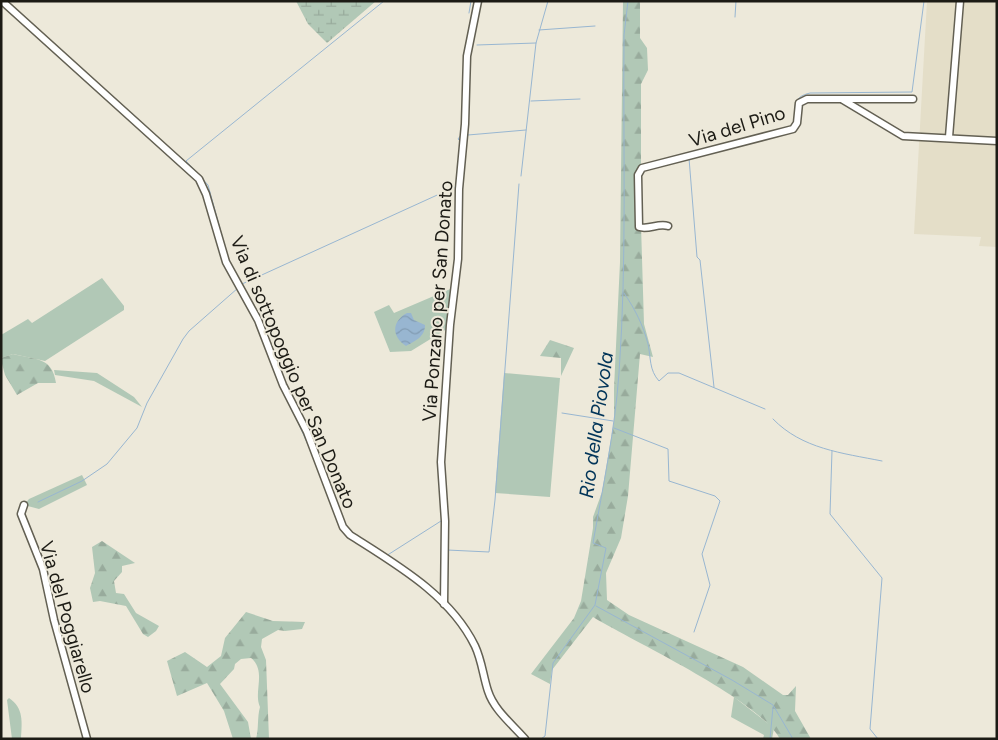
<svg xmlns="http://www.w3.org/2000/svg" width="998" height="740" font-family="Figtree,sans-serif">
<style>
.built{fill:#e4dec8}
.grass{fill:#b1c8b6}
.forest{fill:url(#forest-firs)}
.wetland{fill:url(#wetland-marsh)}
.water{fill:url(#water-waves)}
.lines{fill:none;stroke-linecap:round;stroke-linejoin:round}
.stream{stroke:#98b6d1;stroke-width:1}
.minor-casing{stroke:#636053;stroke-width:9}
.minor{stroke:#fff;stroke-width:6}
.labels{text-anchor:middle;stroke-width:4;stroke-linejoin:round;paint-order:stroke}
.street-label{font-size:19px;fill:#1c1b15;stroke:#ede9da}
.water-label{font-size:20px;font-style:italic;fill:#023559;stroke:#ede9da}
</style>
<defs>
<pattern id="forest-firs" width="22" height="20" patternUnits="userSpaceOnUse" patternTransform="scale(1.25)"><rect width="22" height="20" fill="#b1c8b6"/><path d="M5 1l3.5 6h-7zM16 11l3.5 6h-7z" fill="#98ab9c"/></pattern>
<pattern id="wetland-marsh" width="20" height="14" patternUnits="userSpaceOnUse" patternTransform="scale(1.25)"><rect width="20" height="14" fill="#b1c8b6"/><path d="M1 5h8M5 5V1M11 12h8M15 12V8" fill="none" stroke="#98ab9c"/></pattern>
<pattern id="water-waves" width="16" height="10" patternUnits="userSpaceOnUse" patternTransform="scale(1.25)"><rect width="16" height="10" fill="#98b6d1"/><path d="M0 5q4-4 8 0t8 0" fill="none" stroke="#829cb3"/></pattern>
</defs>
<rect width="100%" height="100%" fill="#ede9da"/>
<!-- built -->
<polygon class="built" points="927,1 997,1 997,247 979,246 981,237 914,234"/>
<!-- grass -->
<g class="grass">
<polygon points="102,278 124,306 124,310 45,361 13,354 1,358 1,335 28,319 32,323"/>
<polygon points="455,287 450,327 411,351 390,352 374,312 389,305 394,313"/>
<polygon points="54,370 97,373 134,397 142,407 94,381 55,375"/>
<polygon points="504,373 560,378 550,497 495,493"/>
<polygon points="82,475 87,485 39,509 24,505 29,499"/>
<polygon points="734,697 774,728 772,739 763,739 764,735 731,717"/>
<path d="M9 698C24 708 22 722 21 739H12L7 700Z"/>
</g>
<!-- forest -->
<g class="forest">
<path d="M623 1H640V38L647 48 648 70 641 84V225L644 324 653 357 640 354 628 496 621 538 606 573 607 600 629 615 743 667 783 695H788L796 686 795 711 811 739H780C758 699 636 643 593 617L552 670 550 684 531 674 574 618 581 601 593 528V517L602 492 614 421V388L620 262Z"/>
<polygon points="550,340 574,348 561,376 561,358 540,356"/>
<path d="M13 354C35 360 52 356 56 383H38L17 395 5 375 1 360V358Z"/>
<polygon points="102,541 135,563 122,566 122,572 114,581 116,593 124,594 136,613 159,626 156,631 148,637 143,634 126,606 100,601 93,602 90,588 95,573 92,547"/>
<path d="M246 612 273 621 305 622 302 629 285 631 278 630 262 639 261 647 266 660 269 739H256C259 728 257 718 260 707 253 692 267 671 251 658L241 659 235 664 234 669 220 684 248 722 251 739H233L224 711 207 683 177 696 167 661 185 652 207 667 221 656 225 638Z"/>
</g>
<!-- wetland -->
<polygon class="wetland" points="296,1 376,1 327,43 308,24"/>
<!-- water -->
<path class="water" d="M407 313H411L414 320 425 325C425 337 415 341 406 346 391 336 392 321 407 313Z"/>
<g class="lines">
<!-- stream -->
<g class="stream">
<polyline points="469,13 471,1"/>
<polyline points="735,17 736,1"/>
<polyline points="539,30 595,26"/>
<polyline points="477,45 536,43"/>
<polyline points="531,101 580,99"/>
<path d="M795 108C795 98 802 95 810 93L912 92 924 1"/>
<polyline points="468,135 526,130"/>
<polyline points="461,142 458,139 461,135"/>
<polyline points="689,158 697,257 700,260 714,387"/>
<polyline points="521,176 536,43 548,1"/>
<polyline points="222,236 208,185 186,161 384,1"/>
<polyline points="242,284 457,186"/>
<path d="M624 293C635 309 643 325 648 344 651 358 649 370 659 381L668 373H679L765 409"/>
<polyline points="283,391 293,413"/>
<polyline points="562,413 613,421"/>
<path d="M773 419C802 449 842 453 882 461"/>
<polyline points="297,420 313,456"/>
<polyline points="614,428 668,449 669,481 715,496 720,501 702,554 710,585 694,632"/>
<polyline points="832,451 830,514 882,578 870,729 878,739"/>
<polyline points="319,471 330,502"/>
<polyline points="38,502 82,481 107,464 137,428 147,403 183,339 189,331 238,288"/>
<polyline points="447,550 489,552 495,500 519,184"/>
<polyline points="386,556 441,521"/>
<polyline points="596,606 732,680 773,705 793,739"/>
<path d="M541 739 545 736 553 663 595 605 606 548 593 543C603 486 615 430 619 373 627 261 623 148 624 35L628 1"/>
<polyline points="770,739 773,707"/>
</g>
<!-- minor casing -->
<g class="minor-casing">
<g id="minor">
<path d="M2 1 199 179 206 194 226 262 258 320 283 385 307 432 343 527 350 535C397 565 450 595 475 646 482 661 483 676 488 691 494 710 512 724 525 739"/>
<polyline points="843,100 903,136 997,141"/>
<polyline points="949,137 960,1"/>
<path d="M668 226C658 223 649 230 639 227L638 175 642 168 793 129 797 123 799 103 807 99H913"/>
<polyline points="24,505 21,514 43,569 54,620 87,739"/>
<polyline points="444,604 445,521 441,462 450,325 458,259 459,189 465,124 467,56 478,1"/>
</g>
</g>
<!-- minor -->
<use href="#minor" class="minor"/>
</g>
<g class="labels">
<!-- street labels -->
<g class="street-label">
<text transform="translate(737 126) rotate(-17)" y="7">Via del Pino</text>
<text transform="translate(437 301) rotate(-86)" y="7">Via Ponzano per San Donato</text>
<text transform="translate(294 372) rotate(67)" y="7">Via di sottopoggio per San Donato</text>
<text transform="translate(68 617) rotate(74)" y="7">Via del Poggiarello</text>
</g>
<!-- water labels -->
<g class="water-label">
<text transform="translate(596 425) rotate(-82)" y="7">Rio della Piovola</text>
</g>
</g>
<!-- border -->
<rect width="998" height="740" fill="none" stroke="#1c1b15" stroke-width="5"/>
</svg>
